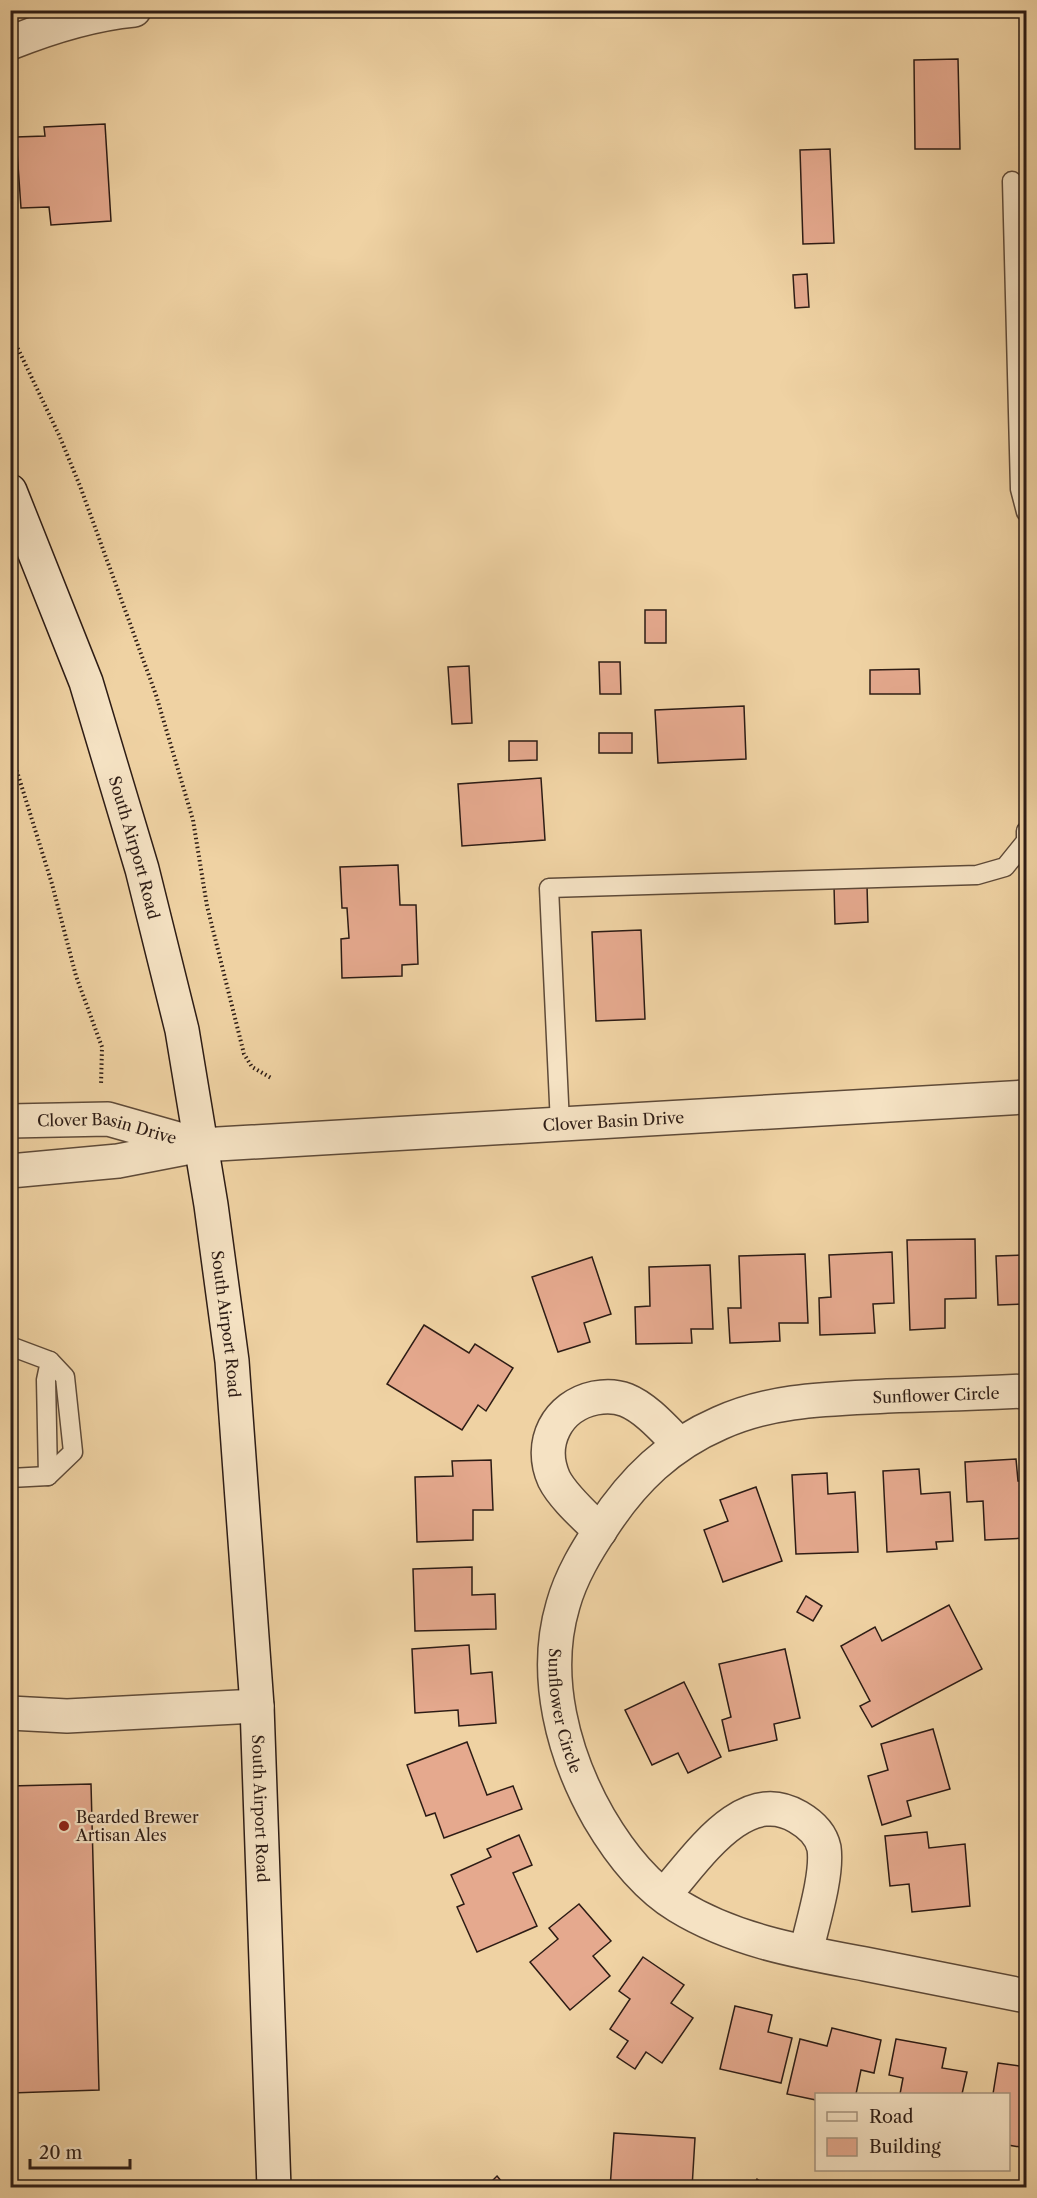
<svg xmlns="http://www.w3.org/2000/svg" width="1037" height="2198" font-family="'Libre Caslon Text',serif">
<style>
.building{fill:#e5a98e;stroke:#2d1c15;stroke-width:1.5}
.lines{fill:none;stroke-linecap:round;stroke-linejoin:round}
.service-casing{stroke:#5e4a38;stroke-width:21}
.minor-casing{stroke:#5e4a38;stroke-width:36}
.tertiary-casing{stroke:#5e4a38;stroke-width:36}
.secondary-casing{stroke:#2d1c15;stroke-width:36}
.path{stroke:#2d1c15;stroke-width:4;stroke-dasharray:1.5 3;stroke-linecap:butt}
.service{stroke:#f5e2c3;stroke-width:18}
.minor{stroke:#f5e2c3;stroke-width:33}
.tertiary{stroke:#f5e2c3;stroke-width:33}
.secondary{stroke:#f5e2c3;stroke-width:33}
.poi-dot{fill:#8f2418;stroke:#f5e2c3;stroke-width:2}
.labels{text-anchor:middle;stroke-width:4.5;stroke-linejoin:round;paint-order:stroke}
.street-label{font-size:16px;fill:#2d1c15;stroke:#f5e2c3}
.poi-label{font-size:16px;fill:#2d1c15;stroke:#f5e2c3;text-anchor:start}
</style>
<rect width="100%" height="100%" fill="#efd2a3"/>
<filter id="stains"><feTurbulence type="fractalNoise" baseFrequency=".00333" numOctaves="4"/><feColorMatrix values="0 0 0 0 .2 0 0 0 0 .09 0 0 0 0 .02 0 0 0 .5 -.17"/></filter>
<radialGradient id="worn" r=".72"><stop offset=".6" stop-color="#630" stop-opacity="0"/><stop offset="1" stop-color="#630" stop-opacity=".3"/></radialGradient>
<!-- building -->
<g class="building">
<polygon points="958,59 960,149 915,149 914,60"/>
<polygon points="105,124 111,221 51,225 49,207 21,208 16,137 45,136 44,127"/>
<polygon points="830,149 834,243 803,244 800,150"/>
<polygon points="807,274 809,307 795,308 793,275"/>
<rect x="645" y="610" width="21" height="33"/>
<polygon points="599,662 620,662 621,694 600,694"/>
<polygon points="469,666 472,723 452,724 448,667"/>
<polygon points="919,669 920,694 870,694 870,670"/>
<polygon points="744,706 746,759 658,763 655,710"/>
<rect x="599" y="733" width="33" height="20"/>
<polygon points="509,741 537,741 537,760 509,761"/>
<polygon points="541,778 545,840 462,846 458,784"/>
<polygon points="398,865 400,905 416,905 418,964 402,965 402,976 342,978 341,939 349,938 347,908 342,908 340,867"/>
<polygon points="867,885 868,922 835,924 834,886"/>
<polygon points="641,930 645,1019 596,1021 592,932"/>
<polygon points="975,1239 976,1298 945,1299 945,1328 910,1330 907,1240"/>
<polygon points="892,1252 894,1303 873,1304 875,1333 820,1335 819,1298 831,1297 829,1255"/>
<polygon points="805,1254 808,1323 779,1323 780,1341 730,1343 728,1308 741,1308 739,1256"/>
<polygon points="1026,1255 1026,1324 1025,1324 1024,1304 998,1305 996,1256"/>
<polygon points="592,1257 611,1314 584,1323 590,1342 558,1352 532,1277"/>
<polygon points="710,1265 713,1329 691,1329 692,1343 636,1344 635,1307 650,1306 649,1267"/>
<polygon points="424,1325 469,1353 475,1344 513,1368 486,1411 478,1405 462,1430 387,1384"/>
<polygon points="1016,1459 1018,1481 1026,1481 1026,1538 985,1540 983,1501 967,1502 965,1462"/>
<polygon points="491,1460 493,1510 473,1510 473,1540 417,1542 415,1477 453,1476 452,1461"/>
<polygon points="919,1469 921,1494 950,1492 953,1541 936,1542 937,1549 887,1552 883,1471"/>
<polygon points="827,1473 828,1494 855,1492 858,1552 796,1554 792,1475"/>
<polygon points="756,1487 782,1561 723,1582 704,1530 728,1521 720,1500"/>
<polygon points="472,1567 472,1595 495,1594 496,1629 415,1631 413,1569"/>
<polygon points="806,1596 822,1606 813,1621 797,1612"/>
<polygon points="949,1605 982,1669 872,1727 860,1706 870,1701 841,1646 875,1627 882,1641"/>
<polygon points="469,1645 471,1674 492,1672 496,1723 459,1726 458,1710 415,1713 412,1649"/>
<polygon points="785,1649 800,1718 774,1724 777,1740 729,1751 722,1720 731,1717 719,1664"/>
<polygon points="684,1682 721,1757 688,1773 678,1753 652,1765 625,1710"/>
<polygon points="933,1729 950,1789 907,1801 911,1816 882,1825 868,1776 888,1770 881,1744"/>
<polygon points="467,1742 487,1795 513,1786 522,1809 444,1838 435,1813 426,1816 407,1765"/>
<polygon points="91,1784 99,2090 11,2093 10,1786"/>
<polygon points="927,1832 929,1848 965,1844 970,1906 912,1912 909,1884 890,1886 885,1836"/>
<polygon points="519,1835 532,1865 513,1873 537,1926 477,1952 457,1907 464,1904 451,1875 491,1857 487,1849"/>
<polygon points="1026,1895 1026,1920 1020,1919"/>
<polygon points="579,1904 611,1941 593,1956 610,1976 570,2010 530,1962 558,1939 549,1928"/>
<polygon points="643,1957 684,1985 671,2003 693,2018 662,2063 646,2052 635,2069 617,2057 628,2041 610,2029 630,1999 619,1991"/>
<polygon points="735,2006 772,2015 768,2032 792,2038 781,2083 720,2069"/>
<polygon points="832,2028 881,2040 874,2073 861,2070 856,2094 816,2094 816,2100 787,2094 800,2039 827,2046"/>
<polygon points="896,2039 946,2048 942,2068 967,2072 962,2094 900,2094 903,2078 889,2075"/>
<polygon points="998,2063 1026,2067 1026,2148 1008,2145 1008,2094 993,2094"/>
<polygon points="614,2133 695,2138 692,2188 610,2188"/>
<polygon points="497,2176 507,2188 485,2188"/>
<polygon points="757,2179 770,2188 752,2188"/>
</g>
<g class="lines">
<!-- service casing -->
<g class="service-casing">
<g id="service">
<polyline points="1012,181 1020,489 1026,512"/>
<polyline points="560,1124 549,888 977,875 1005,867 1026,841 1026,831"/>
<polyline points="10,1346 50,1361 46,1380 48,1476"/>
<polyline points="10,1478 48,1476 73,1452 65,1377 50,1361"/>
</g>
</g>
<!-- minor casing -->
<g class="minor-casing">
<g id="minor">
<path d="M10 43C50 27 92 14 134 10"/>
<path id="s1" d="M1026 1391C980 1393 934 1395 887 1396 829 1399 773 1399 720 1423 669 1445 633 1480 603 1526 587 1550 571 1576 563 1605 542 1676 563 1755 599 1818 619 1852 644 1885 678 1906 735 1941 801 1952 865 1964 919 1975 973 1985 1026 1996"/>
<path d="M600 1531C586 1517 563 1497 554 1479 538 1443 557 1406 595 1398 605 1396 616 1396 626 1400 646 1408 664 1429 679 1444"/>
<polyline points="10,1713 67,1716 257,1706"/>
<path d="M664 1895C696 1860 743 1784 798 1817 810 1824 821 1834 824 1848 828 1875 812 1925 806 1952"/>
</g>
</g>
<!-- tertiary casing -->
<g class="tertiary-casing">
<g id="tertiary">
<path id="s2" d="M10 1121 108 1119 196 1144"/>
<path id="s3" d="M10 1171 118 1161 201 1145 1026 1097"/>
</g>
</g>
<!-- secondary casing -->
<g class="secondary-casing">
<g id="secondary">
<path id="s4" d="M10 491 86 682 142 869 182 1030 211 1205 232 1361 257 1706 274 2188"/>
</g>
</g>
<!-- path -->
<g class="path">
<polyline points="10,332 59,435 80,486 156,695 193,820 207,906 244,1054 252,1067 271,1078"/>
<polyline points="10,749 52,884 76,976 102,1047 101,1085"/>
</g>
<!-- service -->
<use href="#service" class="service"/>
<!-- minor -->
<use href="#minor" class="minor"/>
<!-- tertiary -->
<use href="#tertiary" class="tertiary"/>
<!-- secondary -->
<use href="#secondary" class="secondary"/>
</g>
<!-- markers -->
<circle class="poi-dot" cx="64" cy="1826" r="6"/>
<g class="labels">
<!-- street labels -->
<g class="street-label">
<text dy="6" stroke="none"><textPath href="#s4" startOffset="378">South Airport Road</textPath></text>
<text dy="6" stroke="none"><textPath href="#s3" startOffset="606">Clover Basin Drive</textPath></text>
<text dy="6" stroke="none"><textPath href="#s2" startOffset="98">Clover Basin Drive</textPath></text>
<text dy="6" stroke="none"><textPath href="#s4" startOffset="864">South Airport Road</textPath></text>
<text transform="translate(936 1395) rotate(-2)" y="6">Sunflower Circle</text>
<text dy="6" stroke="none"><textPath href="#s1" startOffset="664">Sunflower Circle</textPath></text>
<text dy="6" stroke="none"><textPath href="#s4" startOffset="1350">South Airport Road</textPath></text>
</g>
<!-- poi labels -->
<g class="poi-label">
<text x="76" y="1823">Bearded Brewer<tspan x="76" dy="18">Artisan Ales</tspan></text>
</g>
</g>
<!-- margin -->
<rect width="1037" height="2198" fill="none" stroke="#efd2a3" stroke-width="36"/>
<rect x="12" y="12" width="1013" height="2174" fill="none" stroke="#2d1c15" stroke-width="3"/>
<rect x="18" y="18" width="1001" height="2162" fill="none" stroke="#2d1c15" stroke-width="1.5"/>
<!-- legend -->
<rect x="815" y="2093" width="195" height="78" fill="#f5e2c3" stroke="#a5937d" stroke-width="1.5"/>
<rect x="827" y="2112" width="30" height="9" fill="#f5e2c3" stroke="#a5937d" stroke-width="1.5"/>
<text x="869" y="2123" font-size="18" fill="#2d1c15">Road</text>
<rect x="827" y="2138" width="30" height="18" fill="#e5a98e" stroke="#a5937d" stroke-width="1.5"/>
<text x="869" y="2153" font-size="18" fill="#2d1c15">Building</text>
<!-- scale -->
<path d="M30 2159v9h100v-9" fill="none" stroke="#2d1c15" stroke-width="3"/>
<text x="39" y="2159" font-size="18" fill="#2d1c15" stroke="#f5e2c3" stroke-width="4.5" paint-order="stroke">20 m</text>
<rect width="100%" height="100%" filter="url(#stains)"/>
<rect width="100%" height="100%" fill="url(#worn)"/>
</svg>
